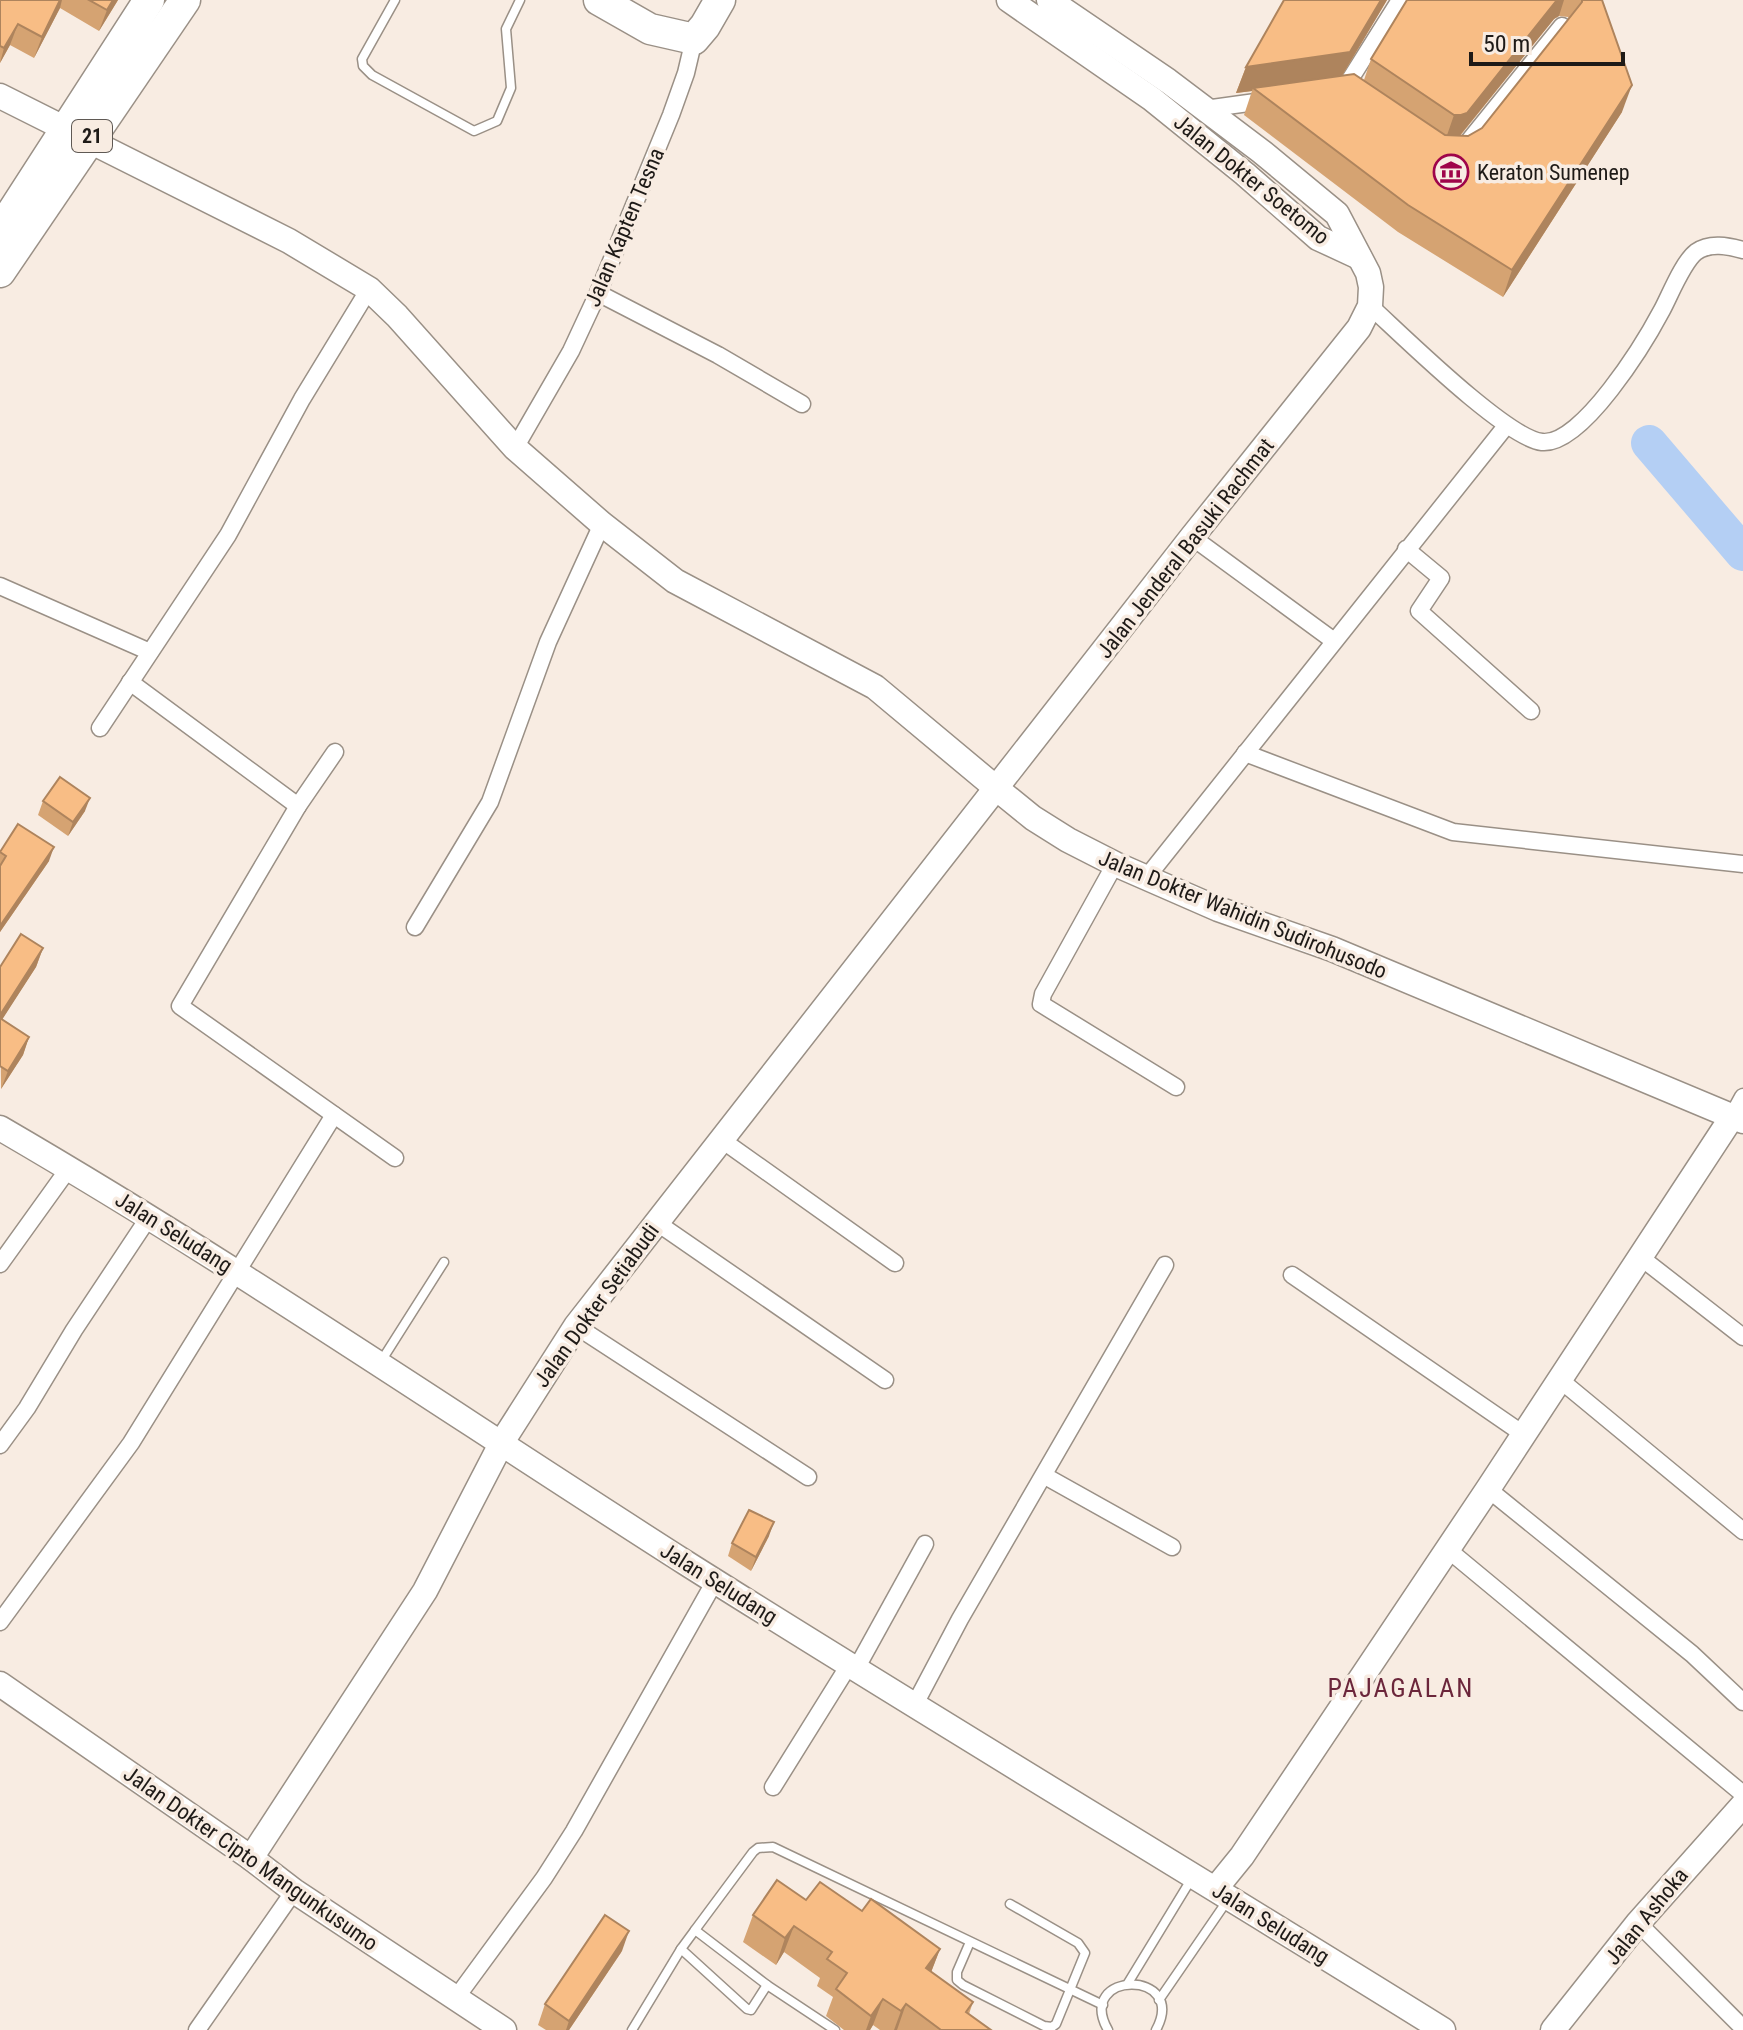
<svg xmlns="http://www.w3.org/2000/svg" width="1743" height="2030" font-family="'Roboto Condensed',sans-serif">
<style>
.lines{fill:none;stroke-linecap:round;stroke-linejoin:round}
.river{stroke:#b4cff4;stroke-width:36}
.lane-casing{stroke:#9a9086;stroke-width:11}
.street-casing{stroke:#9a9086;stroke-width:19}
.secondary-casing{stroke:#9a9086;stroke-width:27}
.highway-casing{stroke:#9a9086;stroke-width:33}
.lane{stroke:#fff;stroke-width:8}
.street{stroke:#fff;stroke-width:16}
.secondary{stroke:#fff;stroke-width:24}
.highway{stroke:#fff;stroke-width:30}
.wall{fill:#d5a372;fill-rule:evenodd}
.shaded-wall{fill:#ae845d}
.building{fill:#f8bd85;stroke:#ae845d;stroke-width:2}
.labels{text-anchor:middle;stroke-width:7;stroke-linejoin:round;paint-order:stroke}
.shield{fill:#f8ece2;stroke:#5f5954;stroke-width:2}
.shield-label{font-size:20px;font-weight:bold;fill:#1e1a17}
.poi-label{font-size:22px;fill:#1e1a17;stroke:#f8ece2;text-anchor:start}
.street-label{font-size:22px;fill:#1e1a17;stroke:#f8ece2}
.quarter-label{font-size:26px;letter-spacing:2px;fill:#6b263b;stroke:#f8ece2}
</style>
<rect width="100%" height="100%" fill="#f8ece2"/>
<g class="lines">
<!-- river -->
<polyline class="river" points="1649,443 1743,553"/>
<!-- lane casing -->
<g class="lane-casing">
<g id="lane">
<polyline points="395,0 362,59 363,66 372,75 474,131 497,121 511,88 506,29 520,0"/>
<polyline points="380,1363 444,1262"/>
<polyline points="695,1930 681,1949 747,2009 751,2010 767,1985 835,2030"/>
<polyline points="970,1942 957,1972 957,1980 963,1985 1044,2026 1052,2027 1056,2024 1085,1953 1078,1943 1010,1904"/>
<polyline points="1128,1983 1192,1878"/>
<polyline points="767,1985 695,1930 753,1852 758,1848 773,1847 1103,2005"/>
<polyline points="1159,2000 1227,1901"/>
<polyline points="632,2030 681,1949"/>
<path d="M1108 2030C1074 1970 1189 1969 1156 2030"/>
</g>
</g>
<!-- street casing -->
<g class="street-casing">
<g id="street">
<polyline points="1344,89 1400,0"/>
<polyline points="1205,109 1270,100"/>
<polyline points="1464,147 1562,26"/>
<polyline points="598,293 718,355 802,404"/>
<path d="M1370 306C1402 335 1506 438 1542 442 1582 446 1645 342 1662 310 1670 295 1683 262 1696 252 1710 242 1728 246 1743 250"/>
<polyline points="515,448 571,351 598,293 671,115 686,73 694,39"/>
<polyline points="1192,537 1334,641"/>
<polyline points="1406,549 1441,578 1419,611 1531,711"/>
<polyline points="0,586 150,652"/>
<polyline points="130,682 298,806"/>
<polyline points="100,728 228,535 302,399 369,289"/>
<polyline points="335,752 298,806 180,1006 395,1158"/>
<polyline points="1245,753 1453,832 1743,864"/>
<polyline points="1115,864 1043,994 1041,1004 1176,1087"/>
<polyline points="1147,877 1506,426"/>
<polyline points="415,927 490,802 548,642 602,524"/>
<polyline points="1732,1117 1743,1097"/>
<polyline points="722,1140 895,1263"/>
<polyline points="656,1222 885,1380"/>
<polyline points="1639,1256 1743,1337"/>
<polyline points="0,1264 69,1168"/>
<polyline points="1292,1275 1523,1434"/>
<polyline points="576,1326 808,1477"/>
<polyline points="1559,1379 1743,1531"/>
<polyline points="0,1445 27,1408 74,1330 149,1217"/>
<polyline points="1045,1476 1172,1547"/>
<polyline points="1488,1489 1692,1654 1743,1702"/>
<polyline points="1446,1548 1743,1794"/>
<polyline points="0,1622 131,1443 334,1115"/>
<polyline points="856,1669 925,1544"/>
<polyline points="914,1706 960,1619 1165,1265"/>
<polyline points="773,1787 849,1665"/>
<polyline points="1638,1923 1743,2028"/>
<polyline points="456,1998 544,1878 574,1831 715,1581"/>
<polyline points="197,2030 294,1891"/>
</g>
</g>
<!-- secondary casing -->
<g class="secondary-casing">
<g id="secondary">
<polyline points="1009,0 1152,99 1245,174 1318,238 1359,257"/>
<polyline points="0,96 289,241 369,289 397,316 515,448 602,524 675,581 875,687 996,788 1033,818 1068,840 1115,864 1218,909 1332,949 1743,1121"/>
<path d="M0 1128C234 1264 457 1417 686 1563 936 1721 1191 1873 1443 2030"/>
<polyline points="0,1684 251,1858 294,1891 504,2030"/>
<polyline points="251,1858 425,1591 502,1442 576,1326 1192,537 1359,328 1370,306 1371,287 1368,273 1337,214 1262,152 1168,81 1049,0"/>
<polyline points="1216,1888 1242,1856 1488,1489 1732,1117"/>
<polyline points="1553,2030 1638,1923 1743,1805"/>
</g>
</g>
<!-- highway casing -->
<g class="highway-casing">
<g id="highway">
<polyline points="599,0 650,29 694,39 705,26 720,0"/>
<polyline points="0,231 149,0"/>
<polyline points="0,272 185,0"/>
</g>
</g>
<!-- lane -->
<use href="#lane" class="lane"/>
<!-- street -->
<use href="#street" class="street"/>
<!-- secondary -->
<use href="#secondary" class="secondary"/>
<!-- highway -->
<use href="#highway" class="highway"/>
</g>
<!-- wall -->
<g class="wall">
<polygon points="0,0 118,0 99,31 60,8 34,58 10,45 0,63"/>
<path d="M1284 0H1387L1342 76 1364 80 1371 59 1407 0H1602L1622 112 1503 297 1398 232 1244 115 1252 91 1236 93 1246 67ZM1559 16 1568 17 1569 19 1482 128 1468 136H1460L1554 19Z"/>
<polygon points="43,801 85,811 68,836 38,815"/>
<polygon points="0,852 49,861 0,932"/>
<polygon points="43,948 36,967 2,1019 29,1037 23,1055 1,1089 0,967"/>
<polygon points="769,1536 751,1571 728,1556 732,1543"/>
<polygon points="806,1900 862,1911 940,1949 931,1972 973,2002 969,2014 991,2030 880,2030 873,2025 870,2030 844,2030 826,2016 833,1997 817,1986 820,1978 784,1952 776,1965 743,1942 753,1915"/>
<polygon points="622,1951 569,2030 546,2030 538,2025 545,2004"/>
</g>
<!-- shaded-wall -->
<g class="shaded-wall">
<polygon points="60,0 62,0 60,8 34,58 42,37"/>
<polygon points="113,0 118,0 99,31 107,10"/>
<polygon points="1381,0 1387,0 1340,79 1253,88 1252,91 1236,93 1246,67"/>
<polygon points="1557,0 1564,0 1559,16 1554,19 1457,139 1445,141 1454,115"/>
<polygon points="18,24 10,45 0,63 4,48"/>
<polygon points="1632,85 1622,112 1503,297 1512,270"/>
<polygon points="90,798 85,811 68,836 73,822"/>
<polygon points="54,847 49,861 0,932 0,926"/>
<polygon points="43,948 36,967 0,1023 0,1015"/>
<polygon points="29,1037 23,1055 1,1089 8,1071"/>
<polygon points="774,1522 769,1536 751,1571 756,1557"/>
<polygon points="794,1926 784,1952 776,1965 785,1938"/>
<polygon points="629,1931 622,1951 569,2030 566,2030 569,2021"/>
<polygon points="940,1949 930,1975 926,1968"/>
<polygon points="883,1999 873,2025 870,2030 866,2030 871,2016"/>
<polygon points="906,2004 897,2030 894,2030 901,2011"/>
</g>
<!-- building -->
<g class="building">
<polygon points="0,0 60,0 42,37 18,24 4,48 0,46"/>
<polygon points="89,0 113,0 107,10"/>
<polygon points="1284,0 1381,0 1350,52 1246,67"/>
<polygon points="1407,0 1557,0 1467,113 1461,115 1454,115 1371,59"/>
<polygon points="1582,0 1602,0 1632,85 1512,270 1408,205 1253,88 1354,74 1445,135 1468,136 1482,128 1582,2"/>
<polygon points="60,777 90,798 73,822 43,801"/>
<polygon points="18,824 54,847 0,926 0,866 6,856 0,852"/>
<polygon points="21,934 43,948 0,1015 0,967"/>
<polygon points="0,1018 29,1037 8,1071 0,1066"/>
<polygon points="749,1510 774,1522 756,1557 732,1543"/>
<polygon points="777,1880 806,1900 820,1882 862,1911 871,1899 940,1949 926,1968 973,2002 966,2012 991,2030 941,2030 906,2004 901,2011 883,1999 871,2016 836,1989 847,1973 827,1959 832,1952 794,1926 785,1938 753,1915"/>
<polygon points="605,1915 629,1931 569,2021 545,2004"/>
</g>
<!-- icons -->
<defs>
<g id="museum-ring" transform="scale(1.8)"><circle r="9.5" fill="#f8ece2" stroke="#9f044a" stroke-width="1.5"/><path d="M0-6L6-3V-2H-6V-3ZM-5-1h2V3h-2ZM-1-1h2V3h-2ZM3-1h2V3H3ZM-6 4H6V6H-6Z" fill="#9f044a"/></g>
</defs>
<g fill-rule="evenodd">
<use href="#museum-ring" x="1451" y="172"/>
</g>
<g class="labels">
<!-- shield labels -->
<rect class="shield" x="72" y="120" width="40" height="32" rx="6"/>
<g class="shield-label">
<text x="92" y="143">21</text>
</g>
<!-- poi labels -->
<g class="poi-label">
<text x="1477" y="180">Keraton Sumenep</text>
</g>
<!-- street labels -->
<g class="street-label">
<text transform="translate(1252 179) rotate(39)" y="8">Jalan Dokter Soetomo</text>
<text transform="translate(624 227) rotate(-67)" y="8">Jalan Kapten Tesna</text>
<text transform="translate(1185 548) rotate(-52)" y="8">Jalan Jenderal Basuki Rachmat</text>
<text transform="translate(1243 914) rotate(22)" y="8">Jalan Dokter Wahidin Sudirohusodo</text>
<text transform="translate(174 1232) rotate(32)" y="8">Jalan Seludang</text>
<text transform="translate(596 1305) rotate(-54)" y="8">Jalan Dokter Setiabudi</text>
<text transform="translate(719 1583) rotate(32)" y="8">Jalan Seludang</text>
<text transform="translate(251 1858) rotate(35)" y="8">Jalan Dokter Cipto Mangunkusumo</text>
<text transform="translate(1646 1916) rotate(-51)" y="8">Jalan Ashoka</text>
<text transform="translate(1271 1923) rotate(32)" y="8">Jalan Seludang</text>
</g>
<!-- quarter labels -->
<g class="quarter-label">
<text x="1401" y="1697">PAJAGALAN</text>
</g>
</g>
<!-- scale -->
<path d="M1471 52v12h152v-12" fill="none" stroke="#1e1a17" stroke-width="4"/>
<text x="1483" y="52" font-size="24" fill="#1e1a17" stroke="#f8ece2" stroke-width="6" paint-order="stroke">50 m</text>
</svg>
